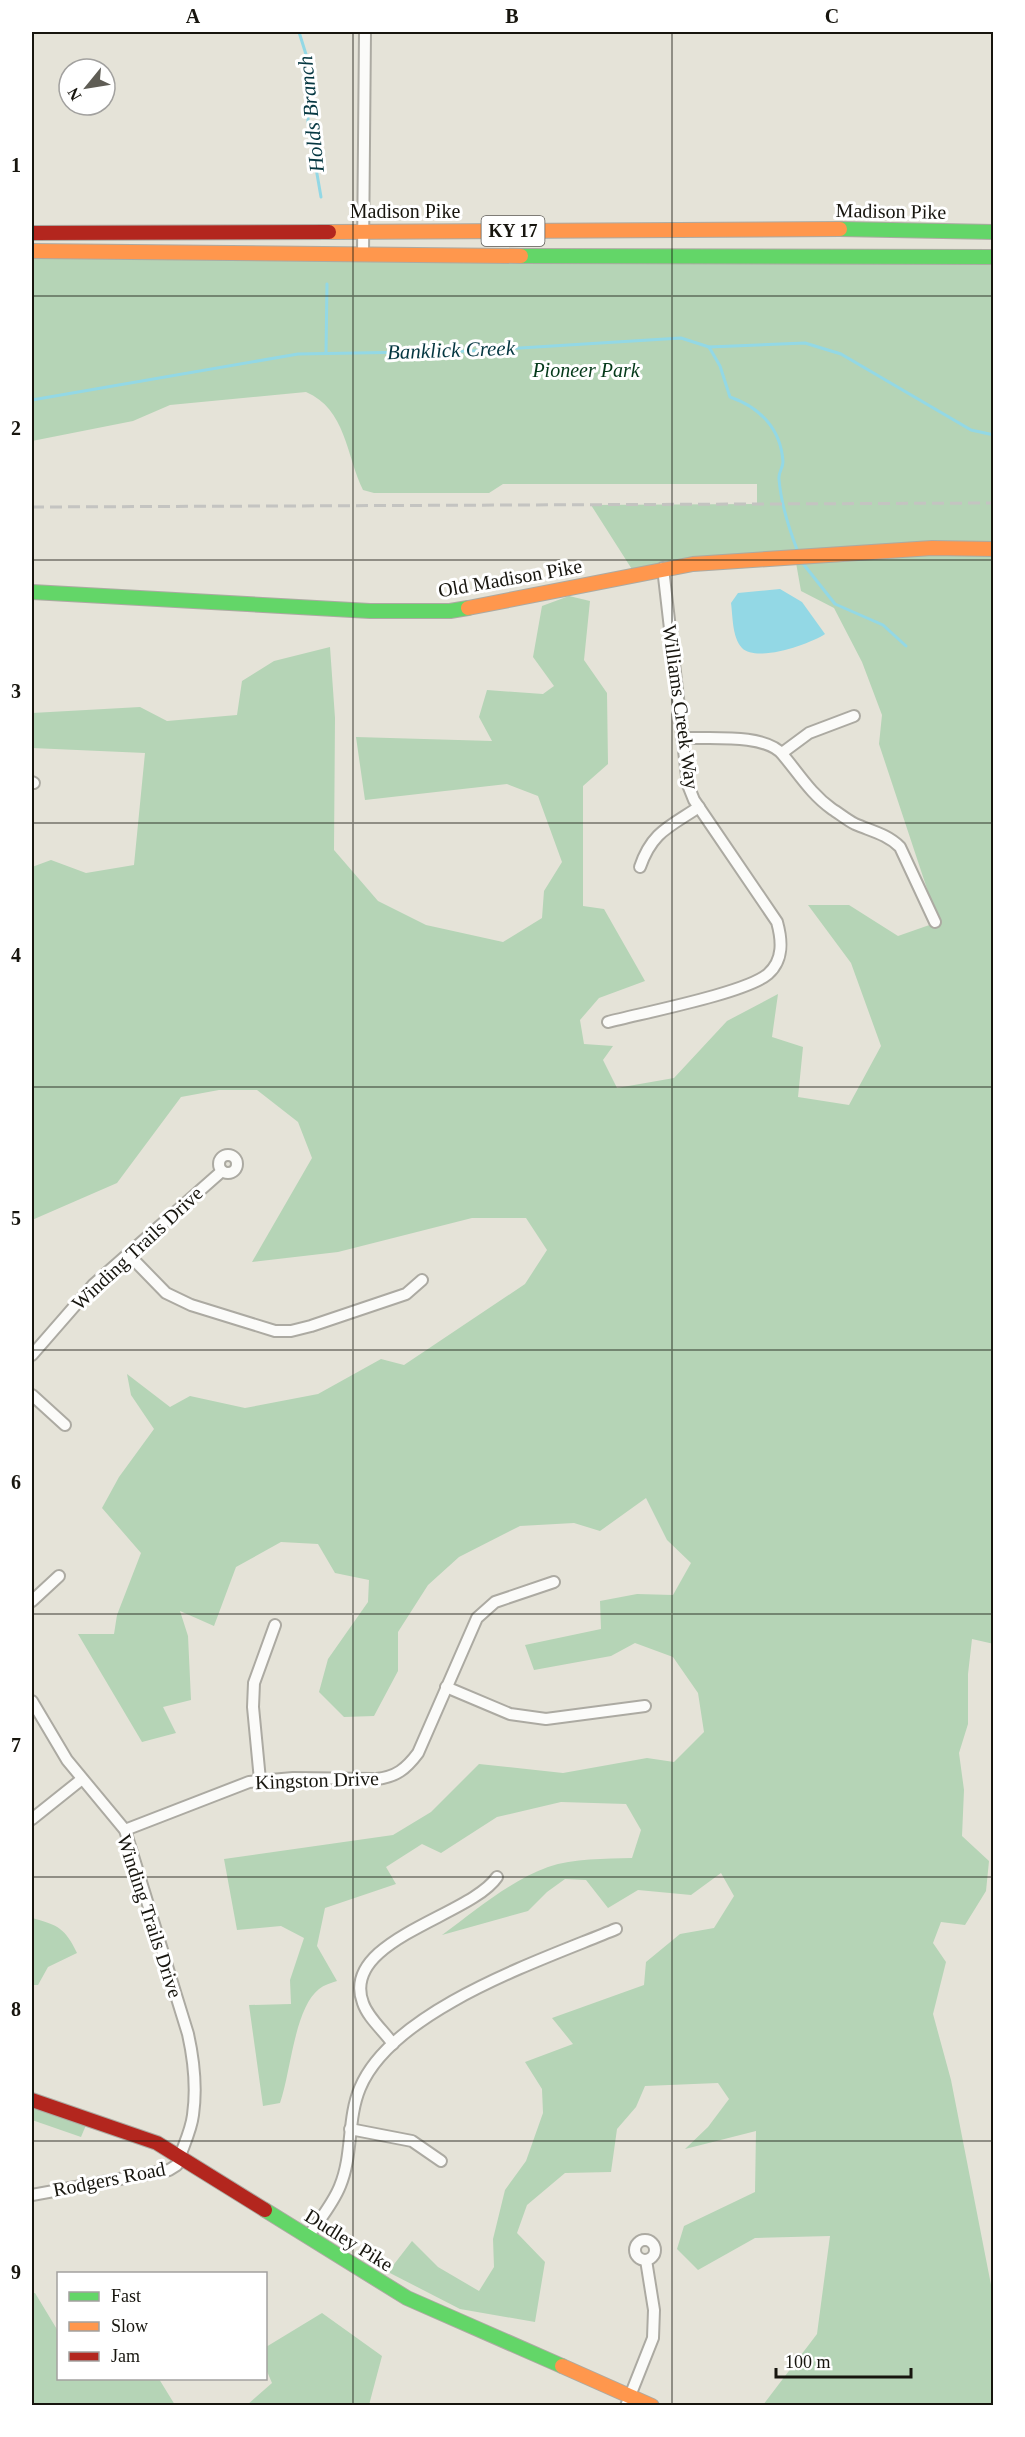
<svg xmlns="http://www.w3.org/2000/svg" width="1025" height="2437" font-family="'Times New Roman',serif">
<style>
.green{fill:#b5d4b6}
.water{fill:#93d8e5}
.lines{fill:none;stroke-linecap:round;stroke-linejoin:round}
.stream{stroke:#93d8e5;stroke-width:3}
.street-casing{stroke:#acaaa2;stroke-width:14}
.fast-casing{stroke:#acaaa2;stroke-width:16}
.slow-casing{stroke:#acaaa2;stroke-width:16}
.jam-casing{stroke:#acaaa2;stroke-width:16}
.street{stroke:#fbfbf9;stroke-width:10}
.fast{stroke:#63d668;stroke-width:14}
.slow{stroke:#ff974d;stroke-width:14}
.jam{stroke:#b3261e;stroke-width:14}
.rail{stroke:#c4c4c1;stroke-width:3;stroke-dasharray:12 6;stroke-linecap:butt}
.grid{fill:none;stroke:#17150e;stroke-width:1.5;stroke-opacity:0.55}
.labels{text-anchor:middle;stroke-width:6;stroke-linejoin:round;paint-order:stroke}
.shield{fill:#fff;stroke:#5d5b56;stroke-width:1.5}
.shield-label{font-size:18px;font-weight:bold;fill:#17150e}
.street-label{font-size:20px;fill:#17150e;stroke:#fff}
.park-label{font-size:20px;font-style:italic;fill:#043919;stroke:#fff}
.water-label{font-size:21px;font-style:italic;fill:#053741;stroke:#fff}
.neatline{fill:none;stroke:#17150e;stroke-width:2}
.grid-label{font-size:20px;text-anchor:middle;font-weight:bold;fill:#17150e}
</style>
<rect width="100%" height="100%" fill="#e5e3d8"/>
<!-- green -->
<g class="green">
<path d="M32 251 993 257 994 1644 972 1639 968 1674V1724L959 1753 964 1790 962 1836 989 1861 986 1891 965 1925 941 1922 933 1943 946 1962 933 2014 951 2080 993 2295V2405H763L817 2334 830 2236 755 2238 698 2270 677 2249 684 2226 755 2192 756 2131 685 2149 708 2127 729 2099 718 2083 645 2086 636 2107 617 2129 611 2172 565 2173 527 2205 517 2233 545 2262 535 2322 460 2309 388 2272 412 2241 438 2267 479 2291 494 2267 493 2239 505 2190 526 2161 543 2113 542 2089 525 2062 573 2044 552 2018 644 1985 646 1962 680 1934 714 1928 734 1896 721 1873 691 1895 638 1890 608 1908 586 1880 565 1879 547 1892 528 1911 442 1935C476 1910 508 1882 548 1867 574 1858 605 1859 632 1858L641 1830 626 1804 561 1802 497 1817 441 1853 422 1844 386 1867 396 1884 325 1908 317 1946 337 1981C331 1983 324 1985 319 1989 294 2009 291 2072 280 2103L263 2106 249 2005 291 2004 290 1980 304 1938 281 1926 237 1930 224 1859 393 1835 431 1812 479 1764 563 1773 647 1758 674 1762 704 1732 698 1693 673 1657 635 1643 611 1656 534 1670 525 1645 601 1629 600 1601 637 1594 673 1595 691 1563 667 1540 646 1498 600 1531 574 1523 520 1526 459 1557 428 1585 398 1632V1671L374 1716 344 1717 319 1692 328 1659 368 1602 369 1580 335 1573 318 1544 281 1542 236 1567 214 1626 180 1611 188 1636 191 1700 163 1707 176 1733 142 1742 78 1634H114L117 1615 141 1553 102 1508 119 1477 154 1429 131 1395 127 1374 170 1407 190 1396 245 1408 318 1394 381 1359 404 1365 525 1284 547 1250 526 1218H472L338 1252 252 1262 312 1158 298 1122 257 1090H219L181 1097 117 1183 32 1220V867L51 860 86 873 134 865 145 753 32 748V713L140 707 167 721 237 715 242 681 274 661 330 647 335 718 334 850 378 901 426 925 503 942 542 918 544 891 562 862 538 796 507 784 365 800 356 737 492 741 479 717 487 690 543 694 554 686 533 657 542 606 569 596 590 601 584 660 607 693 608 764 583 786V906L604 909 645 981 599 998 580 1020 584 1044 613 1046 603 1060 617 1088 674 1078 727 1021 778 994 772 1037 803 1047 798 1097 849 1105 881 1046 851 963 808 905H849L898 936 938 922 879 744 882 715 862 662 834 608 801 591 795 557 635 574 591 505 757 504V484H503L489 493H374L363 490C346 455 346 409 306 392L170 405 133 421 32 441Z"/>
<path d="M32 1918C58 1925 65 1928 77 1953L48 1967 38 1985H32Z"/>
<polygon points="32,2100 89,2118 81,2137 32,2120"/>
<polygon points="32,2293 35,2293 58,2331 58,2378 159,2379 175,2405 32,2405"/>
<polygon points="322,2313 382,2356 369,2405 247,2405 272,2383 266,2369 266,2347"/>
</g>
<!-- water -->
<path class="water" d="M780 589 802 602 825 634C810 644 757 663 742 648 732 637 733 617 731 603L738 593Z"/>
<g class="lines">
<!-- stream -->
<g class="stream">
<polyline points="299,32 309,64 308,122 321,197"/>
<path d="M709 347 720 366 730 397C759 407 781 428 783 462 783 468 778 473 779 479 781 504 789 529 798 552"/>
<polyline points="326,353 327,284"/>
<polyline points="32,400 298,354 472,351 681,338 709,347 805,343 841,354 971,430 994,435"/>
<polyline points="801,561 835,604 883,625 906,646"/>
</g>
<!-- street casing -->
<g class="street-casing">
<g id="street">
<polyline points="363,254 365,32"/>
<path d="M682 738C709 739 766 733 783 755 799 774 811 794 832 809 840 814 847 820 855 824 871 831 887 834 900 847L935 922"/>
<polyline points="782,753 809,733 854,716"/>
<polyline points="32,782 34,783"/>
<path d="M640 867C652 832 669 827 699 807"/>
<path d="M608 1022C642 1013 746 993 768 974 784 960 782 940 777 922L694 800 688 785 663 568"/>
<circle cx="228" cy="1164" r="9"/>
<polyline points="128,1254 166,1293 191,1305 275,1331 291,1331 311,1326 406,1294 422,1280"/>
<polyline points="32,1355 93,1285 222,1171"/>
<polyline points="32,1395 65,1425"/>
<polyline points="32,1601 59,1576"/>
<polyline points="446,1687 510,1714 546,1719 645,1706"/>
<path d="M32 1701 67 1760 125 1830 188 2034C194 2061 197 2087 193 2115 191 2132 182 2148 177 2165L169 2170 32 2195"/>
<polyline points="260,1780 253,1707 254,1683 275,1625"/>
<polyline points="32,1819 82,1779"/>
<path d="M125 1830 249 1782 293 1778 376 1779C396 1777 406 1769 418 1753L477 1618 495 1602 554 1582"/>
<path d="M393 2044C384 2031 368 2018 363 2003 339 1940 471 1916 497 1877"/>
<polyline points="350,2129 412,2141 441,2161"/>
<path d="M308 2237C319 2220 333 2204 340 2186 353 2155 347 2119 360 2088 393 2009 542 1960 616 1929"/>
<circle cx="645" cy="2250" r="10"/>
<polyline points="626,2406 653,2338 654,2310 646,2260"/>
</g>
</g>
<!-- fast casing -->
<g class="fast-casing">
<g id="fast">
<polyline points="840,229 994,232"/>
<polyline points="521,256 994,257"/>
<polyline points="32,592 370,611 450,611 468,608"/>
<polyline points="265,2210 407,2298 562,2366"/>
</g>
</g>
<!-- slow casing -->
<g class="slow-casing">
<g id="slow">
<polyline points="329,232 840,229"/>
<polyline points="32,251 521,256"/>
<polyline points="468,608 693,564 932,548 994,549"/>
<polyline points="562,2366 652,2406"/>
</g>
</g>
<!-- jam casing -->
<g class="jam-casing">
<g id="jam">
<polyline points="32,233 329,232"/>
<polyline points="32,2100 157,2143 265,2210"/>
</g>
</g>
<!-- street -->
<use href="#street" class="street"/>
<!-- fast -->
<use href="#fast" class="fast"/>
<!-- slow -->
<use href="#slow" class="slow"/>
<!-- jam -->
<use href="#jam" class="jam"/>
<!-- rail -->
<polyline class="rail" points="32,507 994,503"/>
</g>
<!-- grid -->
<path class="grid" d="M353 32V2406M672 32V2406M32 296H994M32 560H994M32 823H994M32 1087H994M32 1350H994M32 1614H994M32 1877H994M32 2141H994"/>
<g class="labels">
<!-- shield labels -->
<rect class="shield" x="481.5" y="216" width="63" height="30" rx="4.5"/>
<g class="shield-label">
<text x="513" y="237">KY 17</text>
</g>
<!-- street labels -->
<g class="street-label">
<text x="405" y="218">Madison Pike</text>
<text transform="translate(891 211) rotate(1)" y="7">Madison Pike</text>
<text transform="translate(510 578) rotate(-10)" y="7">Old Madison Pike</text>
<text transform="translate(681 707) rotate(82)" y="7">Williams Creek Way</text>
<text transform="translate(137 1248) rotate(-43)" y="7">Winding Trails Drive</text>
<text transform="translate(317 1780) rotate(-2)" y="7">Kingston Drive</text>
<text transform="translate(150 1916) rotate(72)" y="7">Winding Trails Drive</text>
<text transform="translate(109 2179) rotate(-11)" y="7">Rodgers Road</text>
<text transform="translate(349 2240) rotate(32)" y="7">Dudley Pike</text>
</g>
<!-- park labels -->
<g class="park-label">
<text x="586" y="377">Pioneer Park</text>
</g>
<!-- water labels -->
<g class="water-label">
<text transform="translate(311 114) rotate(-96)" y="7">Holds Branch</text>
<text transform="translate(451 350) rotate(-2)" y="7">Banklick Creek</text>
</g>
</g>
<!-- border -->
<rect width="1025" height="2437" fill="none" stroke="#ffffff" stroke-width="66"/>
<!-- legend -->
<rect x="57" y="2272" width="210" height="108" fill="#ffffff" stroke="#a2a19f" stroke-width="1.5"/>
<rect x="69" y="2292" width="30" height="9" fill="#63d668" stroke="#a2a19f" stroke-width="1.5"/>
<text x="111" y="2302" font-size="18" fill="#17150e">Fast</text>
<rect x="69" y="2322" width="30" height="9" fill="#ff974d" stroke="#a2a19f" stroke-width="1.5"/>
<text x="111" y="2332" font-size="18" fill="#17150e">Slow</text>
<rect x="69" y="2352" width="30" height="9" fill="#b3261e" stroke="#a2a19f" stroke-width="1.5"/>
<text x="111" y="2362" font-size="18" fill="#17150e">Jam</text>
<!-- north arrow -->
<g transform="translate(87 87) rotate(240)"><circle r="28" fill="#ffffff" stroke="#a2a19f" stroke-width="1.5"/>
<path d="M0-4.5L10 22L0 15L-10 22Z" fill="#5f5d55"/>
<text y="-9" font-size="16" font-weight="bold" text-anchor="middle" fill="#17150e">N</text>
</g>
<!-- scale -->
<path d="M776 2368v9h135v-9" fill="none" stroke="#17150e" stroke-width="3"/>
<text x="785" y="2368" font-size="18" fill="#17150e" stroke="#ffffff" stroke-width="4.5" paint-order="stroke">100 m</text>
<rect x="33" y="33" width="959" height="2371" class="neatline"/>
<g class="grid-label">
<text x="193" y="23">A</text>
<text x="512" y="23">B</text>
<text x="832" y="23">C</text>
<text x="16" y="172">1</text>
<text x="16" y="435">2</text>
<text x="16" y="698">3</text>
<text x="16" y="962">4</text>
<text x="16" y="1225">5</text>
<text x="16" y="1489">6</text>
<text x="16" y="1752">7</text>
<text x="16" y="2016">8</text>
<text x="16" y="2279">9</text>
</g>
</svg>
